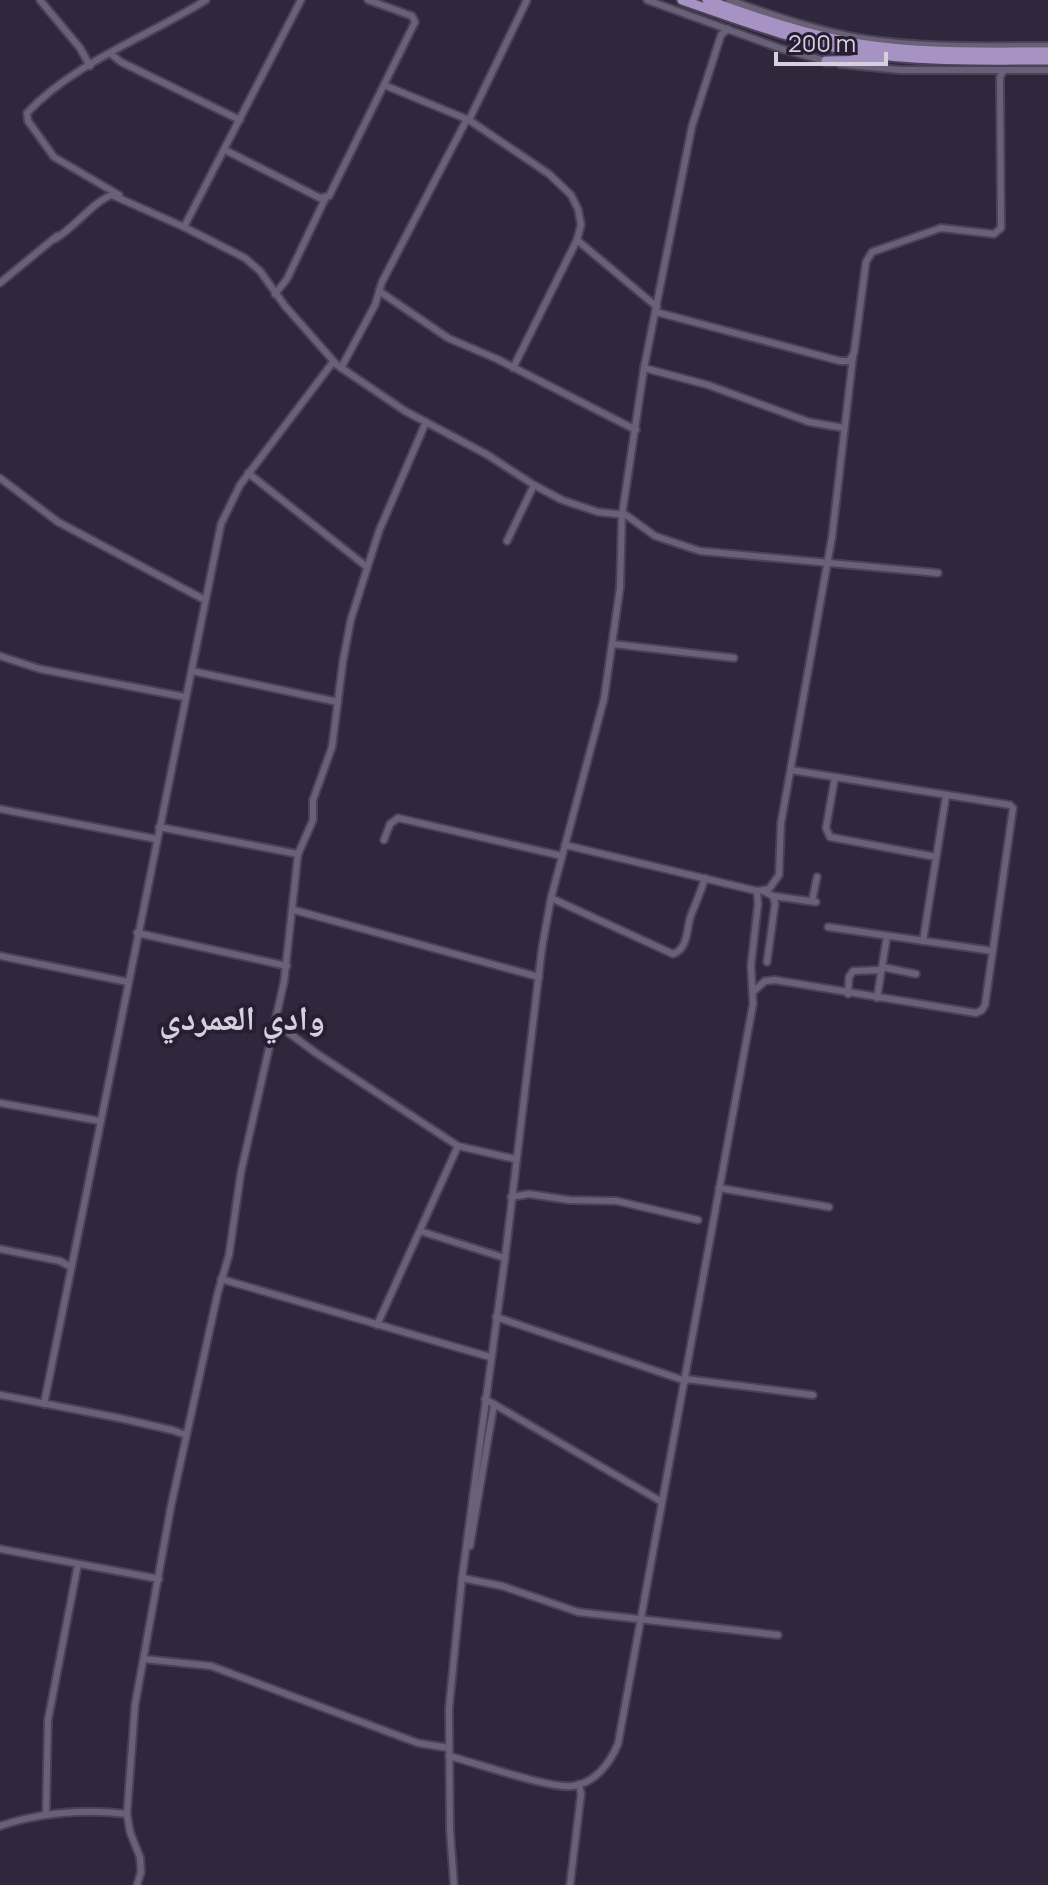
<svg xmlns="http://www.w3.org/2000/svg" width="1048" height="1885" font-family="Manrope,'Noto Naskh Arabic',sans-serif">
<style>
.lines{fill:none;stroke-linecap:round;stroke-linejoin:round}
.minor-casing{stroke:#4a4257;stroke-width:10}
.major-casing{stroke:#4a4257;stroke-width:13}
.minor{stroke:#6a6178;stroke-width:6}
.major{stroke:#a793c3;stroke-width:9}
.labels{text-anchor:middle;stroke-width:8;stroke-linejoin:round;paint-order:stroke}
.district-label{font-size:34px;font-weight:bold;fill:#d5d0de;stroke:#271e33}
</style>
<rect width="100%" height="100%" fill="#30273d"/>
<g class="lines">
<!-- minor casing -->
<g class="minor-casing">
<g id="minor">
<polyline points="40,0 80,48 90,66"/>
<polyline points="647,0 782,49 829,62"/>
<path d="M729 0C774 16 818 31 865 39 925 48 987 46 1048 46"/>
<polyline points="111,54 121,62 240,120"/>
<polyline points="840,64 900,70 1048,70"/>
<polyline points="384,85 469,120 549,174 571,195 578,209 581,225 577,240 513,368"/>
<polyline points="469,120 527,0"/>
<polyline points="225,150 320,198 329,196 415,22 412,16 368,0"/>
<path d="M119 195 54 157 28 121 27 113C73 63 149 36 206 0"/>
<polyline points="184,227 301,0"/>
<path d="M55 239C74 228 94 201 112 195L184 227 245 258 260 271 285 306 337 365 405 411 486 454 534 485 562 500 598 512 626 515 655 536 700 551 938 573"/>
<polyline points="577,240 657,307"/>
<polyline points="0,283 57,236"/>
<polyline points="379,291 448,338 497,359 636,430"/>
<polyline points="275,294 287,279 325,199"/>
<polyline points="656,312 840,361 849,361 854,353 866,262 872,252 941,228 994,234 1001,228 1000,77 1004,70"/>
<polyline points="341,368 375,305 382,282 467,119"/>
<polyline points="644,368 708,385 809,422 844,428"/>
<polyline points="248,473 367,567"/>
<polyline points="0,478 58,522 205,600"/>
<polyline points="507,541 534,485"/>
<polyline points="613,644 734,658"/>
<polyline points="0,656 40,669 185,697"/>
<polyline points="192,671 338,702"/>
<polyline points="835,777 826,828 830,837 936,857"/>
<polyline points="0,809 156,839"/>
<polyline points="159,827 298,854"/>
<polyline points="384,840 390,824 398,818 562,856"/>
<polyline points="565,845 757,891 769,889 779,875 781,823 832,537 853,356"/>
<polyline points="763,891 773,896 775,904 767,962"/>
<polyline points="773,896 816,902"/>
<path d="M551 898 673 954C689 948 686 929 691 915 696 903 701 891 705 878"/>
<polyline points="812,901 817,877"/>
<polyline points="294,910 539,977"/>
<polyline points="828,927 993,951"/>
<polyline points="137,933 287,966"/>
<polyline points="923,941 946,796"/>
<polyline points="0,956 128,982"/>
<polyline points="882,967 916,974"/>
<polyline points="754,991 765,981 775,980 976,1013 982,1010 985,1005 1013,808 1010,805 791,770"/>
<polyline points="848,994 849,977 853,971 881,970"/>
<polyline points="877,998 887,936"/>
<polyline points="274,1022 316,1053 458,1146 515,1159"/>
<polyline points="0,1103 100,1121"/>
<polyline points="719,1188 829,1207"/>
<polyline points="511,1197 529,1194 569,1200 617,1201 698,1220"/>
<polyline points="420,1231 505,1258"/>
<polyline points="0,1249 60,1261 71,1267"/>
<polyline points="221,1279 490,1357"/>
<polyline points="496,1317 686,1381"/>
<polyline points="377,1325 458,1146"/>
<polyline points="686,1379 813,1395"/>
<polyline points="0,1395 119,1418 172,1430 186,1435"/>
<polyline points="485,1399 662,1502"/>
<polyline points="44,1404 221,524 240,485 333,362"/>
<polyline points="470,1546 494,1404"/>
<polyline points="0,1549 159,1579"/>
<polyline points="463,1576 462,1578 502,1586 578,1612 778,1635"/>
<polyline points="144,1659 211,1666 418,1743 449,1748"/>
<path d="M449 1756C476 1763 550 1789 573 1786 595 1783 610 1763 618 1744L753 1004 751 965 758 904 757 891"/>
<polyline points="46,1814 48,1720 78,1564"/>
<path d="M0 1826C42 1812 83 1809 127 1814"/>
<polyline points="137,1885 141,1872 140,1857 130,1832 127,1814 135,1705 171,1506 218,1292 229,1255 241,1172 284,982 298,854 313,820 313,800 332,747 343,661 351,619 379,531 426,422"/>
<polyline points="454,1885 450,1830 449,1708 462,1578 505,1258 542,948 551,898 604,699 620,588 622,515 644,368 692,126 721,35 728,29"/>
<polyline points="570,1885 581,1794 579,1784"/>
</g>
</g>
<!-- major casing -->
<g class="major-casing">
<g id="major">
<path d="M682 0C740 20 798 42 858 52 921 62 985 60 1048 60"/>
<path d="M707 0C757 18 806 35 859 44 921 54 985 52 1048 52"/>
<polyline points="826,61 883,60"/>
</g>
</g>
<!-- minor -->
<use href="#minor" class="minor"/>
<!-- major -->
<use href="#major" class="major"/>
</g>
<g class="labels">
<!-- district labels -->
<g class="district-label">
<text x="242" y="1030">وادي العمردي</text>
</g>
</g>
<!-- scale -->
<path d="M776 52v12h110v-12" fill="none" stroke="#d5d0de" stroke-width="4"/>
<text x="788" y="52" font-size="24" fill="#d5d0de" stroke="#271e33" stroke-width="6" paint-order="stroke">200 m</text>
</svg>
